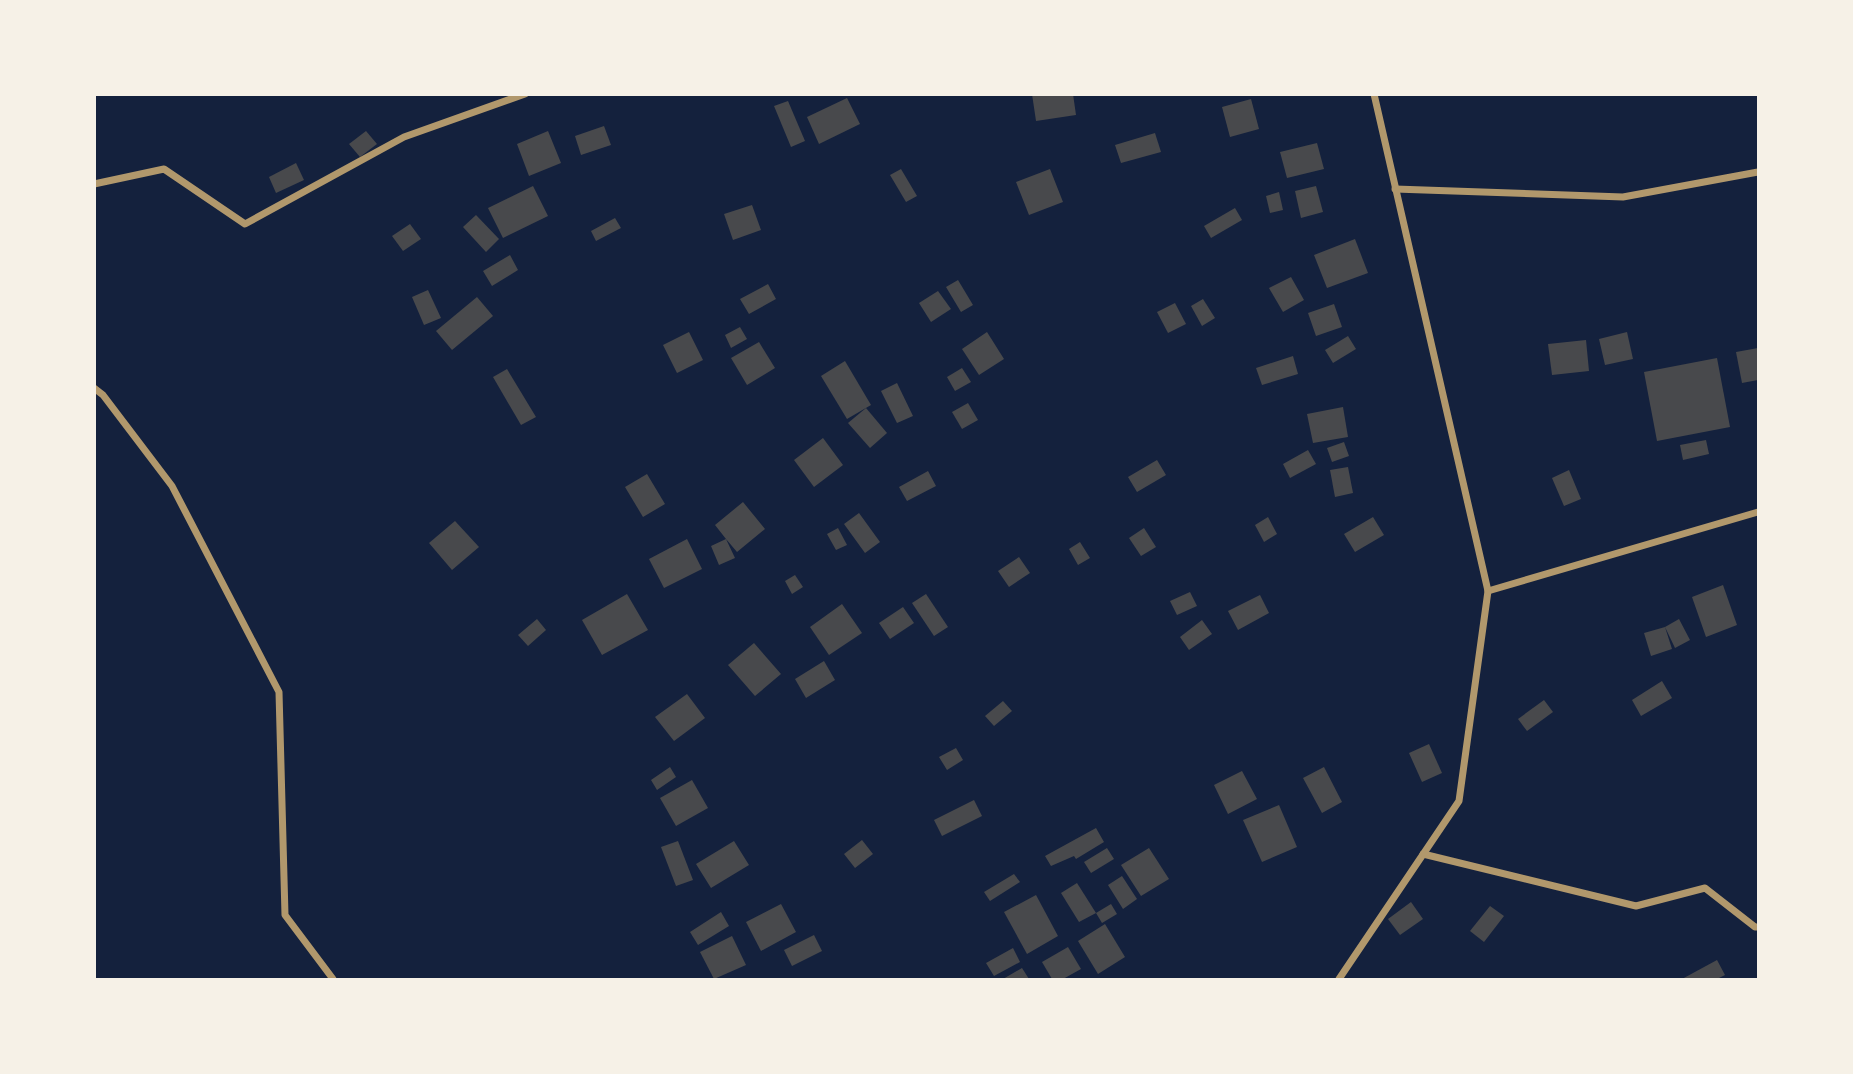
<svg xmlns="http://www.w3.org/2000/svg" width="1853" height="1074" font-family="Manrope,sans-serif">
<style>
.building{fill:#48494c}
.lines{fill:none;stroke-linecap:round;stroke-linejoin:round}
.minor{stroke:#b1986c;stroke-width:7}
</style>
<rect width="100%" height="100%" fill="#14213d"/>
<!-- building -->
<g class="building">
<polygon points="1032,94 1073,94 1076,115 1036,121"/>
<polygon points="847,98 860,124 819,144 807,117"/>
<polygon points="1251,99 1259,129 1230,137 1222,107"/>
<polygon points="788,101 805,141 791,147 774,106"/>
<polygon points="604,126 611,145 581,155 575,136"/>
<polygon points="366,131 377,144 360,157 349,144"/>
<polygon points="548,131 561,163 529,176 517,144"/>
<polygon points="1155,133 1161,152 1121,163 1115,145"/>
<polygon points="1317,143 1324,169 1287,178 1280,152"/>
<polygon points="296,163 304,180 276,193 269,177"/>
<polygon points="901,169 917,196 906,202 890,175"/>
<polygon points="1050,169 1063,202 1029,215 1016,182"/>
<polygon points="533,186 548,216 503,238 488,208"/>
<polygon points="1316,186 1323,212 1301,218 1295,191"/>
<polygon points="1279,192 1283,210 1270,213 1266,196"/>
<polygon points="752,205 761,230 733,240 724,214"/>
<polygon points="1235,208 1242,220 1211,238 1204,226"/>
<polygon points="476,215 499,239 486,252 463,227"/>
<polygon points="615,218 621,228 596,241 591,231"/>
<polygon points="410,224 421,239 403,251 392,236"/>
<polygon points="1355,239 1368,273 1327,288 1314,255"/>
<polygon points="510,255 518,270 492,286 483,271"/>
<polygon points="1291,277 1304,300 1283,312 1269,288"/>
<polygon points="958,280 973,305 961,312 946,287"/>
<polygon points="768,284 776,299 749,314 740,299"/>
<polygon points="428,290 441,318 424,325 412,297"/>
<polygon points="938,291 951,309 931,322 919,303"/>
<polygon points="477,297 493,316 452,350 436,331"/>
<polygon points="1203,299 1215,318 1202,326 1191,306"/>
<polygon points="1175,303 1186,324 1168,333 1157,312"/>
<polygon points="1334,304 1342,327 1316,336 1308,313"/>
<polygon points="740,327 747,339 731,348 725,335"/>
<polygon points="689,332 703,360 677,373 663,345"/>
<polygon points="987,332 1004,359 979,375 962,349"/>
<polygon points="1627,332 1633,359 1605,365 1599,339"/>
<polygon points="1348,336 1356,349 1333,363 1325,350"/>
<polygon points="1586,340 1589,371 1552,375 1548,344"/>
<polygon points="759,342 775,368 747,385 731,358"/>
<polygon points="1758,348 1758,380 1742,383 1736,352"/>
<polygon points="1293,356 1298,374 1262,385 1256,368"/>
<polygon points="1717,358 1730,427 1657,441 1644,372"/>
<polygon points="845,361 871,405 847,419 821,376"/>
<polygon points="962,368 971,382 955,391 947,377"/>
<polygon points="507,369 536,417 521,425 493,377"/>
<polygon points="897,383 913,416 897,423 881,391"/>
<polygon points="968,403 978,420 962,429 952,412"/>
<polygon points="1343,407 1348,437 1313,443 1307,414"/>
<polygon points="866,408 887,433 870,448 848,423"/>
<polygon points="823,438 843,465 814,487 794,460"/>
<polygon points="1706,440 1709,454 1683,460 1680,445"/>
<polygon points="1344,442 1349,456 1332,462 1327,448"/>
<polygon points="1308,450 1316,464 1290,478 1283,464"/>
<polygon points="1157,460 1166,475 1137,492 1128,477"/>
<polygon points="1348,467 1353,493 1335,497 1330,470"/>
<polygon points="1569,470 1581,499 1564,506 1552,478"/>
<polygon points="928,471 936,486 907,501 899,487"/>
<polygon points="647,474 665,504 643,517 625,487"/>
<polygon points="743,502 765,529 737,552 726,539 735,558 719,565 711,546 726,539 715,525"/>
<polygon points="859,513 880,542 865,553 844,524"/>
<polygon points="1268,517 1277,534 1264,542 1255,525"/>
<polygon points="1373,517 1384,535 1355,552 1344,534"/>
<polygon points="455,521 479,547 452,570 429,543"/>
<polygon points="838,528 847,545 836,550 827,534"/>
<polygon points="1144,528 1156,547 1141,556 1129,538"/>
<polygon points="687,539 702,569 664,588 649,559"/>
<polygon points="1080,542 1090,558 1078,565 1069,549"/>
<polygon points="1019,557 1030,573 1009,587 998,571"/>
<polygon points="795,575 803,587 792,594 785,581"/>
<polygon points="1723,585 1737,625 1706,637 1692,597"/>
<polygon points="1190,592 1197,606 1177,615 1170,601"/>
<polygon points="627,594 648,630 602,655 582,620"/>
<polygon points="926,594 948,627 934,636 912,603"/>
<polygon points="1260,595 1269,613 1238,630 1228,611"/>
<polygon points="842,604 862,633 829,655 810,627"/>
<polygon points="903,607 914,623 890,639 879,623"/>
<polygon points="537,619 546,630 528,646 518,635"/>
<polygon points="1679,619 1690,640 1675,648 1665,627 1672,649 1651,656 1644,633 1665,627"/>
<polygon points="1202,620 1212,634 1189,650 1180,637"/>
<polygon points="754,643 781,674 755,696 728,665"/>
<polygon points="824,661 835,680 806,698 795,679"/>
<polygon points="1662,681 1672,698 1641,716 1632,700"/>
<polygon points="687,694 705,718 674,741 655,717"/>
<polygon points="1544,700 1553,712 1527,731 1518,719"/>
<polygon points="1003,701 1012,711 994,726 985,716"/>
<polygon points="1429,744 1442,773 1422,782 1409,753"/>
<polygon points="956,748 963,760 947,770 939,757"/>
<polygon points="670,767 676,777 657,790 651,780"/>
<polygon points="1324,767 1342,802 1322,813 1303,778"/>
<polygon points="1242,771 1257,799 1228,814 1214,785"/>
<polygon points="692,780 708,808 676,826 660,798"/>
<polygon points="974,800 982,816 942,836 934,820"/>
<polygon points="1279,805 1297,847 1262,862 1243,820"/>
<polygon points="1096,828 1104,842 1076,859 1074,856 1051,866 1045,856"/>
<polygon points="862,840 873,854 855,868 844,854"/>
<polygon points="678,841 693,880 676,886 661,847"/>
<polygon points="734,841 749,865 711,888 696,864"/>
<polygon points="1107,848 1114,859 1091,873 1084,862"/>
<polygon points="1149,848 1169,879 1141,896 1121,865"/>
<polygon points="1014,874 1020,882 990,901 984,892"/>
<polygon points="1122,876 1137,899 1123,909 1108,885"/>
<polygon points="1077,883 1096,913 1079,922 1061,893"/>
<polygon points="1036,895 1058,936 1027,954 1004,912"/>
<polygon points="1411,902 1423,919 1400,935 1388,919"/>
<polygon points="781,904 796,932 761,951 746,922"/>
<polygon points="1111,904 1117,914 1102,923 1096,913"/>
<polygon points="1490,906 1504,916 1484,942 1470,931"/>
<polygon points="721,912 729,926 698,945 690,932"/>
<polygon points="1105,924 1125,957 1098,974 1078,941"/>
<polygon points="814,935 822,951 792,966 784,950"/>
<polygon points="732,936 746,965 714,979 700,952"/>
<polygon points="1068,947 1081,969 1063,979 1052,979 1042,962"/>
<polygon points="1013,948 1020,962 994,976 986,963"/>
<polygon points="1717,960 1725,975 1717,979 1682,979"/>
<polygon points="1022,968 1029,979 1003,979"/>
</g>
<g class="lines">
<!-- minor -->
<g class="minor">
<polyline points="94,184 164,169 245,224 404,137 525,94"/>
<polyline points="1395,189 1623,197 1758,172"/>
<polyline points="94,388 103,395 172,486 279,692 285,915 333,979"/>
<polyline points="1488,591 1758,512"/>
<polyline points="1423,854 1636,906 1705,888 1755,927 1758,927"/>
<polyline points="1339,979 1459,801 1488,591 1374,94"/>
</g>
</g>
<!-- border -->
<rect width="1853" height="1074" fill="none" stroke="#f6f1e7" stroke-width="192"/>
</svg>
